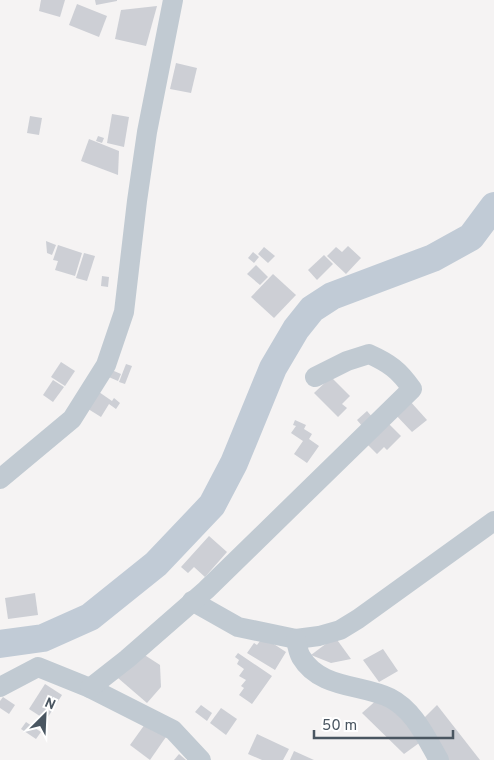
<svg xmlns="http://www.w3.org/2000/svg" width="494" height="760" font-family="Overpass,sans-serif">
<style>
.building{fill:#cdcfd5}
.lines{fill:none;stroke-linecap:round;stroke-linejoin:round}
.street{stroke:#c1cad2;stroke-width:20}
.secondary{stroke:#c1cbd6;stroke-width:28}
</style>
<rect width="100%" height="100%" fill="#f5f3f3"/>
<!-- building -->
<g class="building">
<polygon points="41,0 65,0 60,17 39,11"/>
<polygon points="95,0 117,0 117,1 96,5"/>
<polygon points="77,4 107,16 99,37 69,25"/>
<polygon points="157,6 146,46 115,39 121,10"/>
<polygon points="176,63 197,68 191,93 170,89"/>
<polygon points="112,114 129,117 124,147 107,143"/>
<polygon points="30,116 42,118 39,135 27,133"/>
<polygon points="98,136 104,138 102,143 96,141"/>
<polygon points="89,139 119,151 118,175 81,161"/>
<polygon points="46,241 56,245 52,255 47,253"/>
<polygon points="58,245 82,253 75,276 55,270 58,261 53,260"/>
<polygon points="348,246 361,258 346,274 327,256 336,247 342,252"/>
<polygon points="264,247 275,256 268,263 258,254"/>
<polygon points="253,252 259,257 254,263 248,258"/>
<polygon points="84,253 95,256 87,281 76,278"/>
<polygon points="324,255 333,264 317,280 308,270"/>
<polygon points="256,265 268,277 260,285 247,274"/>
<polygon points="273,274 296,295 274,318 251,297"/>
<polygon points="102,276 109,277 108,287 101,286"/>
<polygon points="61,362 75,371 65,386 51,377"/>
<polygon points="126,364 132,366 125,384 119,382"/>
<polygon points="107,368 121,374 118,381 104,375"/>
<polygon points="331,377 350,396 342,404 347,408 338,417 314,393"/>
<polygon points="53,380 64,387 53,402 43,395"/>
<polygon points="96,390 112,401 114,398 120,403 116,409 109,404 101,417 85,407"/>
<polygon points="409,400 427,420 412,432 394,413"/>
<polygon points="367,411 373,418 363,427 357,420"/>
<polygon points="295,420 306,425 304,429 312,434 309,439 319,446 307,463 294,454 303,441 291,433 296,426 293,425"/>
<polygon points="386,421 401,436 387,450 384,447 377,454 364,441"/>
<polygon points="209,536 227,552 205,577 194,567 188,573 181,567"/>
<polygon points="35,593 38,615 8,619 5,598"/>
<polygon points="263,637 286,652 275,670 247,653 254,643 257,645"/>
<polygon points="335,637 351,659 331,663 311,655"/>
<polygon points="383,649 398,671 379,682 363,660"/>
<polygon points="238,653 272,676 252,704 239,695 244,688 241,686 246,680 239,676 244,669 237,664 239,660 235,657"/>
<polygon points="143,654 160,665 161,687 147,703 118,678"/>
<polygon points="45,684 62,695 46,720 29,709"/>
<polygon points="3,697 15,705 9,714 0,708 0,701"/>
<polygon points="379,698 426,738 404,754 362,713"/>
<polygon points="201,705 212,713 207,721 195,712"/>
<polygon points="437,705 480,760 445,760 419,723"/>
<polygon points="221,708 237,719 226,735 210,723"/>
<polygon points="148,720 168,734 150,760 130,745"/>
<polygon points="26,722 41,732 36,739 21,729"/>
<polygon points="257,734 289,749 283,760 262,760 248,754"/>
<polygon points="294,751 314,760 290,760"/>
<polygon points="179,754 186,760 174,760"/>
</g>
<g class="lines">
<!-- street -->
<g class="street">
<polyline points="0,479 72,419 106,365 124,312 137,201 147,132 173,0"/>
<polyline points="192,601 238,627 296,639 319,636 340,630 358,619 494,521"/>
<path d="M296 639C297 645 298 652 301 657 320 689 361 684 390 698 414 710 426 738 439 760"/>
<polyline points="0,687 38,667 90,688 173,730 201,760"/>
<path d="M90 688 127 659 206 590 412 389C399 370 389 363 369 354L347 361 315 377"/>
</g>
<!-- secondary -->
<polyline class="secondary" points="0,644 43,638 90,617 156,564 212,505 234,463 273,368 296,329 312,309 332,296 433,258 471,237 494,206"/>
</g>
<!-- north arrow -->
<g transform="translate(45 715) rotate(24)" stroke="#ffffff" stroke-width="4" paint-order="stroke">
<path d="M0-4L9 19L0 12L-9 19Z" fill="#4a5661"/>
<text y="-8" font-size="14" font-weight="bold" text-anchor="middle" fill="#4a5661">N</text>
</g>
<!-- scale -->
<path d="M314 730v8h139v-8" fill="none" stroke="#4a5661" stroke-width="2.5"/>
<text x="322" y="730" font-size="15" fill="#4a5661" stroke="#ffffff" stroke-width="4" paint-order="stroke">50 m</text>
</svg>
